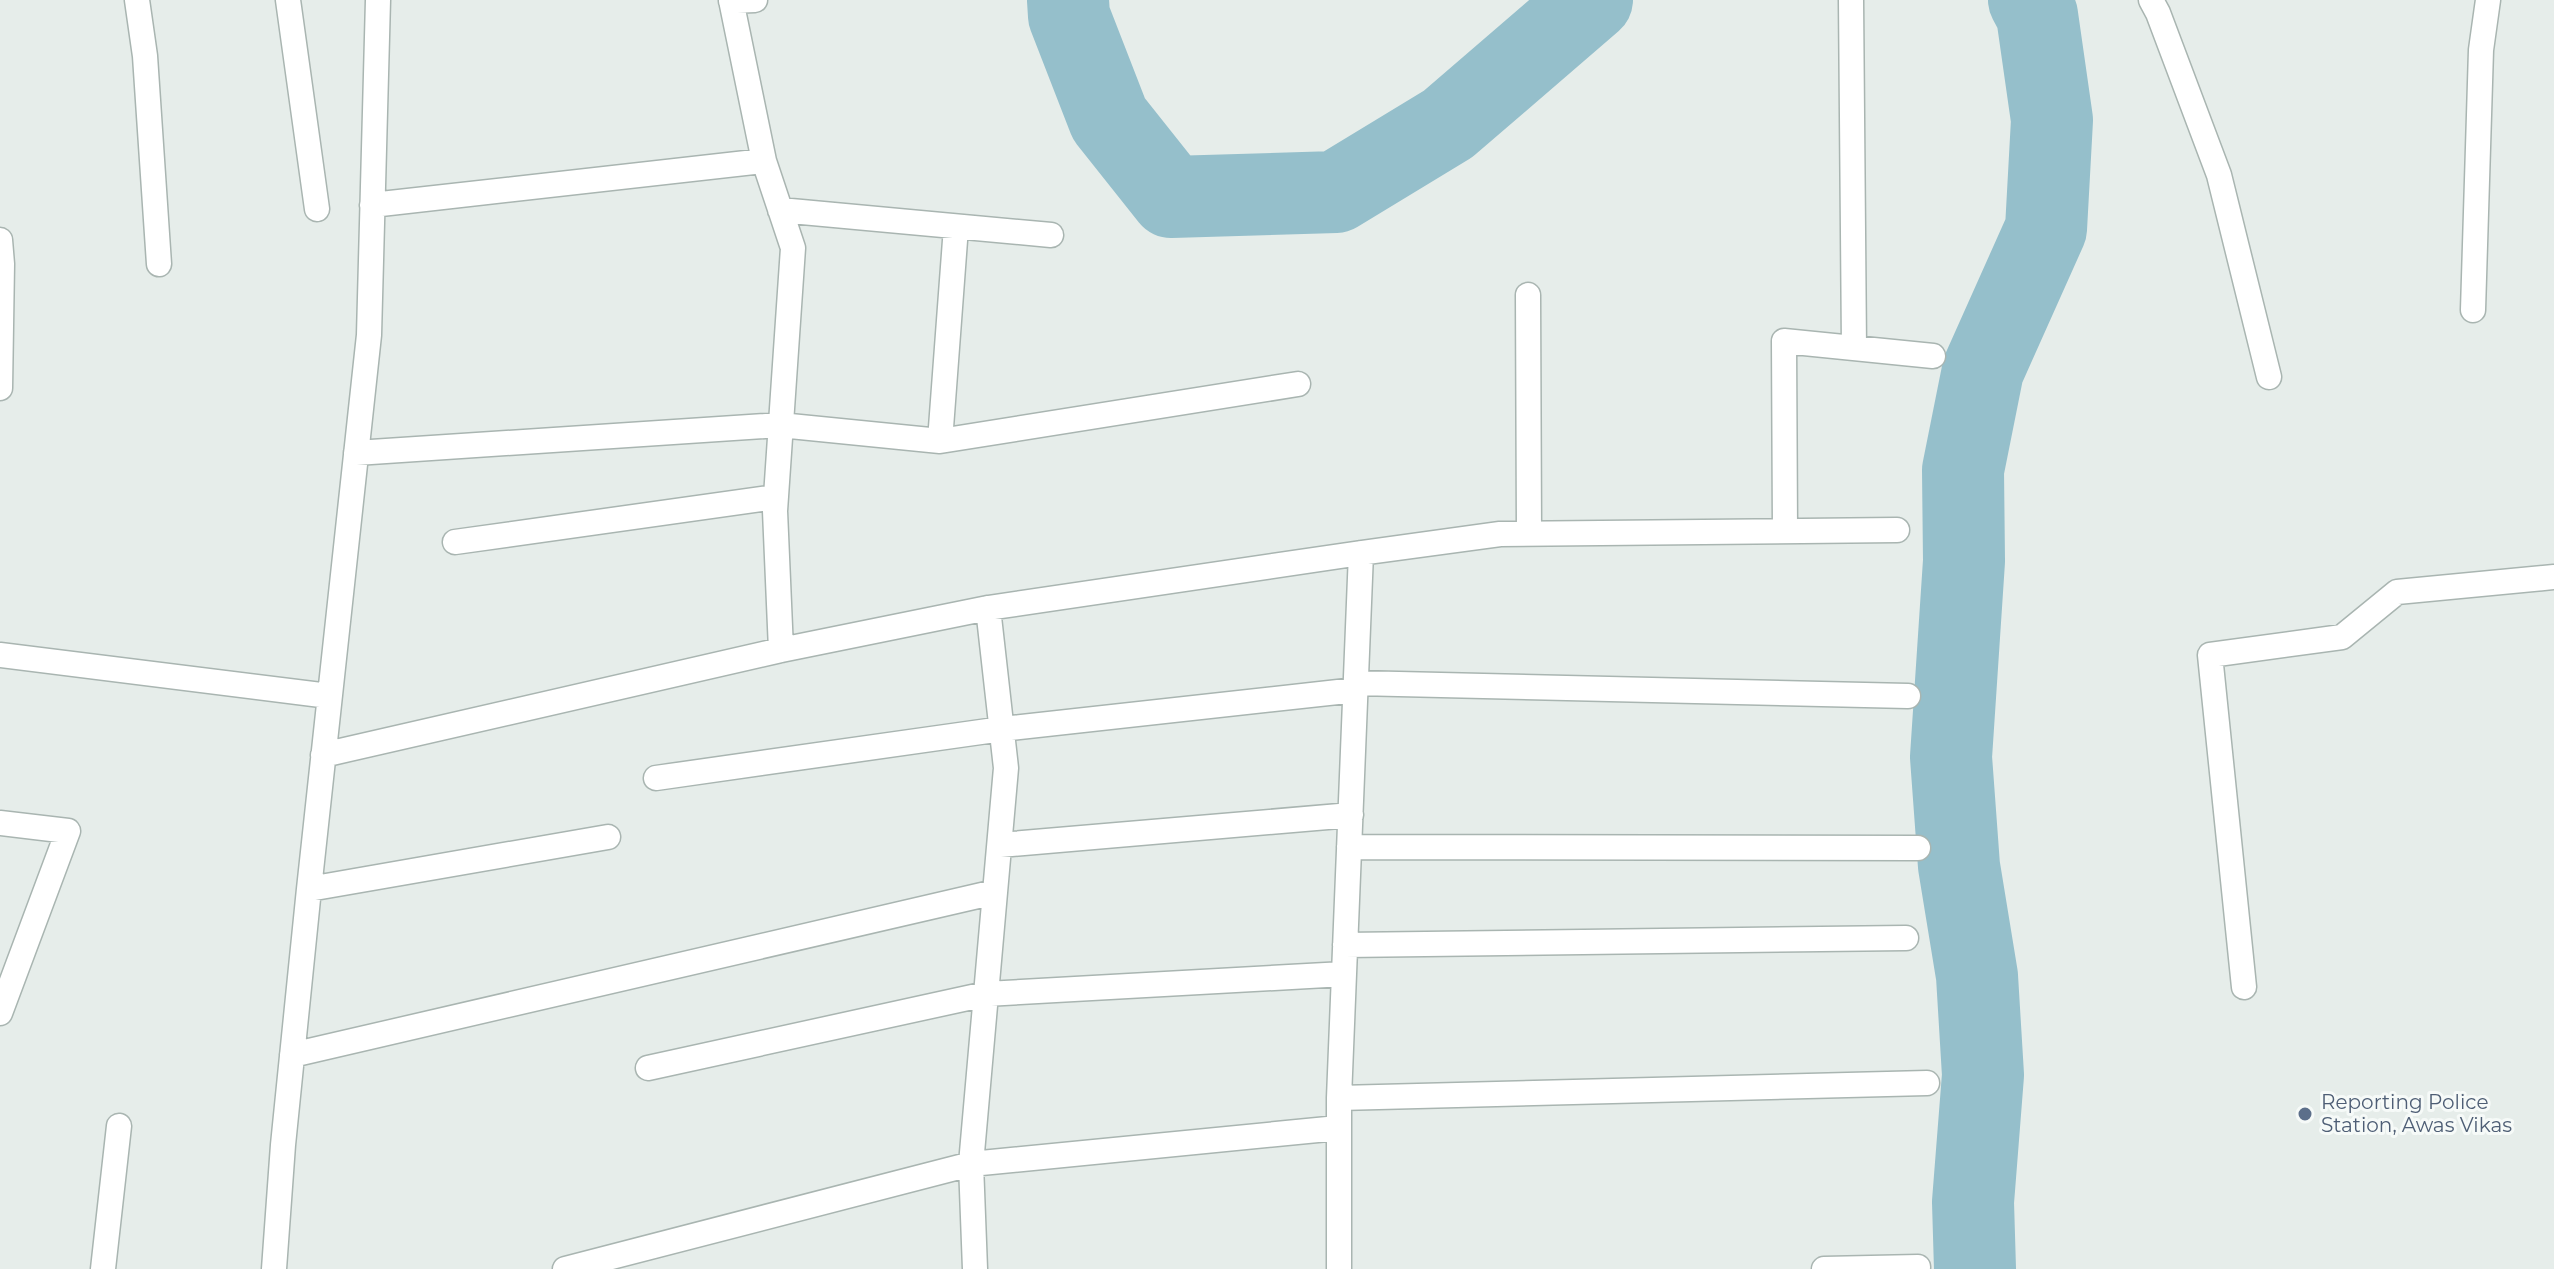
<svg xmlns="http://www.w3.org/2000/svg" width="2554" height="1269" font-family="Montserrat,sans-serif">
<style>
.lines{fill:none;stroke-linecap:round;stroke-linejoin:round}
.river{stroke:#95bfcb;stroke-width:82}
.minor-casing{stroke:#a9b5b1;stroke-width:27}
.minor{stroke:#fff;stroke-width:24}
.service-dot{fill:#5c6f8a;stroke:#f6faf8;stroke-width:3}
.labels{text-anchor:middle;stroke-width:6;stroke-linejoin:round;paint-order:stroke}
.service-label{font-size:20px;fill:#4e5e75;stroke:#f6faf8;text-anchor:start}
</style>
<rect width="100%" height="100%" fill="#e6edea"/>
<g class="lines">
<path class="river" d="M1068,0L1069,16L1109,119L1171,197L1336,192L1448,124L1592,0
M1975,1269L1973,1202L1983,1075L1977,976L1959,866L1951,757L1964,561L1963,470L1983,370L2046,229L2052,120L2037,15L2029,0"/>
<g class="minor-casing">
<path id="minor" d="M137,0L145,56L159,264
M288,0L317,209
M731,0L764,161L793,248L775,511L781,650
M1851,0L1854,348
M2151,0L2158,13L2219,175L2269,377
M731,1L755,0
M372,205L764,161
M780,210L1051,235
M0,240L2,264L0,388
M1528,295L1529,533
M2473,310L2481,50L2488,0
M940,441L956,227
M356,453L780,425L940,441L1298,384
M1785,531L1784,341L1933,356
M455,542L776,497
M0,655L329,696
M1356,683L1908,696
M323,755L781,650L988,608L1361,553L1500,534L1897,530
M656,778L1002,729L1356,690
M0,823L68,831L0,1013
M1000,845L1351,815
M1349,847L1918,848
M309,889L608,837
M1345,945L1906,938
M2244,987L2210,655L2342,637L2397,592L2554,577
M292,1055L995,892
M648,1068L986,994L1344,974
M1339,1098L1927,1083
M103,1269L119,1126
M274,1269L283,1145L309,889L369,335L378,0
M565,1269L971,1164L1338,1128
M975,1269L971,1164L1006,768L988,608
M1339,1269V1098L1361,553
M1824,1269L1918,1267"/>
</g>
<use href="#minor" class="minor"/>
</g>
<circle class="service-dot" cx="2305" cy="1114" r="8"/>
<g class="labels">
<g class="service-label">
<text x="2321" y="1109">Reporting Police<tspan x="2321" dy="23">Station, Awas Vikas</tspan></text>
</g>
</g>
</svg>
